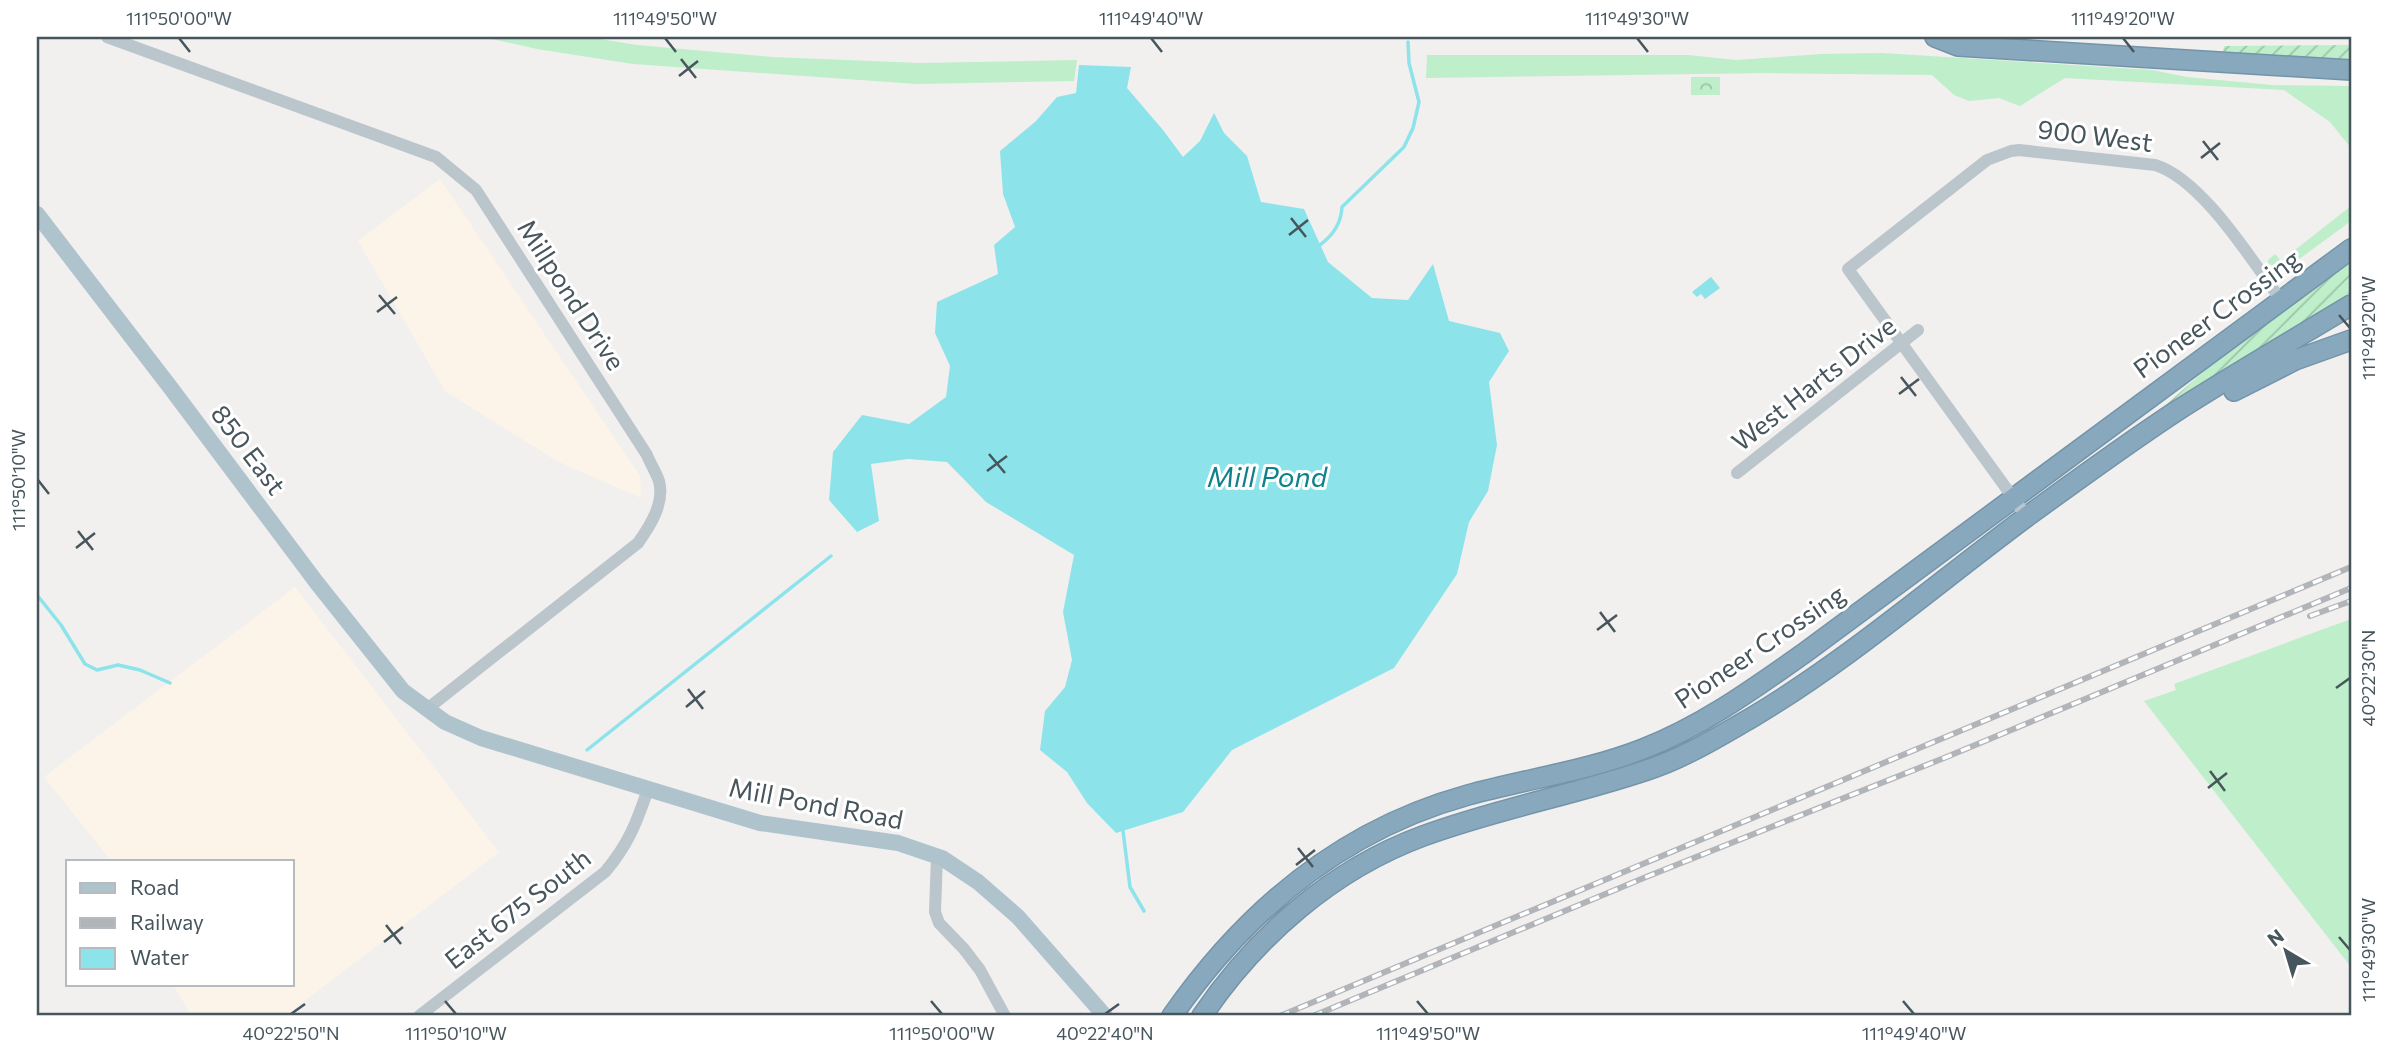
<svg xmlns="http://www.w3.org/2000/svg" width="2388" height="1053" font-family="Commissioner,sans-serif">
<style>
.commercial{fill:#fcf4e9}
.grass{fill:#beeeca}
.park{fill:url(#park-crowns)}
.garden{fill:url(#garden-furrows)}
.water{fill:#8ce4ea}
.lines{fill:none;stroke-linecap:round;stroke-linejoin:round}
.stream{stroke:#8ce4ea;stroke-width:3.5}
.highway-casing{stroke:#7394a9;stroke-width:22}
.minor{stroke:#bbc6cc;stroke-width:12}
.major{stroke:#afc3cd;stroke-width:16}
.highway{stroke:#88a9bd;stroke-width:19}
.rail-casing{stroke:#b1b5b9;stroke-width:6}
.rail{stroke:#fff;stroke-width:3.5;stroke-dasharray:10;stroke-linecap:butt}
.ticks{fill:none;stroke:#47555c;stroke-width:2.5}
.labels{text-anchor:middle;stroke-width:6;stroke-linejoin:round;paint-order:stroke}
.street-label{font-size:26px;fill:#47555c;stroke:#fff}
.water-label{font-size:28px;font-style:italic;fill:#0f818a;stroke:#fff}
.neatline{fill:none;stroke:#47555c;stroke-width:2.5}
.ticks-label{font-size:18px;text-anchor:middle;fill:#47555c}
</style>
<defs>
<pattern id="park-crowns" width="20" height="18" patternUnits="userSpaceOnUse" patternTransform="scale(1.75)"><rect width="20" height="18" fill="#beeeca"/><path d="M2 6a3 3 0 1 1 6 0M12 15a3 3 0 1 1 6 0" fill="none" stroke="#9cc4a7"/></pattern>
<pattern id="garden-furrows" width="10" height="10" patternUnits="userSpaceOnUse" patternTransform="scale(1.75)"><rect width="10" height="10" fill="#beeeca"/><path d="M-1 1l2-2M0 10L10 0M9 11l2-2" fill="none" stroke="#9cc4a7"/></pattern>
</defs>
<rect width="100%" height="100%" fill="#f2efef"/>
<path class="commercial" d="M440,179L640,476L641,498L557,461L445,391L358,241Z
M295,587L499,852L285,1016H192L173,985H292V862H112L44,777Z"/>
<path class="grass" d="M483,37H588L637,45L772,57L920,63L1077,60L1074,81L917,84L633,64L537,49Z
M1882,53L2152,70L2187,77L2272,85L2351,86V148L2330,122L2284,90L2065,78L2020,106L1999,98L1969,101L1954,95L1932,75L1767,73L1426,78L1427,55H1688L1736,60L1822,54Z
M2351,206V221L2287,268L2278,269L2268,263V260L2275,254L2281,261Z
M2351,619V967L2144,701L2176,690L2174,684Z"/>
<path class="park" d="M1691,77H1720V95H1691Z"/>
<path class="garden" d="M2351,45V60L2223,52L2224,46Z
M2351,255V292L2287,335L2152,417L2258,324Z"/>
<path class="water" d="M1079,65L1131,67L1127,88L1163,130L1183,157L1200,141L1214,113L1224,133L1247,156L1261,202L1304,209L1328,262L1372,298L1408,300L1433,264L1449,321L1500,333L1509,351L1489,382L1497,445L1488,491L1469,522L1457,574L1394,668L1232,750L1183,812L1116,833L1087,803L1067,772L1040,750L1045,711L1065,687L1072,660L1063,612L1074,555L986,502L947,462L908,459L871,464L879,521L857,532L829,500L833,452L862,415L909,424L946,397L950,366L935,333L937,302L998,274L994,245L1015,227L1003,194L1000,151L1036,121L1057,97L1076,93Z
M1711,277L1720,288L1705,299L1701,294L1697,297L1692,292Z"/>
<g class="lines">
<path class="stream" d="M1320,245C1333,235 1341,224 1342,207L1404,147L1413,128L1419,102L1409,63L1408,42
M37,595L61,625L85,664L97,670L118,665L140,670L170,683
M587,750L831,556
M1123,831L1130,887L1144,911"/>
<g class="highway-casing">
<path id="highway" d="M1935,37L1958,46L2351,70
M2234,391L2295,360L2351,340
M1172,1016C1246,910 1341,830 1468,795C1526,779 1587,771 1643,749C1702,726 1752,690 1803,654L2351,249
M1202,1016C1255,937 1333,869 1423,836C1496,809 1573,795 1647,770C1684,758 1718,737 1751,718C1850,659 1937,583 2029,515C2077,480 2125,445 2175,412C2233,375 2293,340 2351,305"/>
</g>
<path class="minor" d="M107,37L436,157L476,190L647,455C650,463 656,472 659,481C665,503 650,526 638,543L427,709
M1737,473L1918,330
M2027,517L1848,269L1987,160L2011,151L2019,150L2155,165C2202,179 2252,261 2281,300
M937,856L935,912L939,923L964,949L980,970L1005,1016
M419,1016L605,872C628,845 637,822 648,789"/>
<path class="major" d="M37,214L170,387L317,583L403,691L445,722L481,738L760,823L898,843L942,858L978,882L1018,917L1105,1016"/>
<use href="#highway" class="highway"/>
<g class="rail-casing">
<path id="rail" d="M2310,616L2351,601
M1280,1016L2351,567
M1313,1016L1646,877L1944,758L2351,588"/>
</g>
<use href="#rail" class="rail"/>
</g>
<path class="ticks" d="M179,38L190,52M665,38L676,52M1151,38L1162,52M1637,38L1648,52M2123,38L2134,52M681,59L696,78M679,76L698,61M2203,141L2218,160M2201,158L2220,143M1291,218L1306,237M1289,235L1308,220M379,295L395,314M377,312L397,297M2339,315L2350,328M1901,377L1916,396M1899,394L1919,379M989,454L1005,473M987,471L1007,456M38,480L49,494M78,531L93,550M76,548L95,533M1600,612L1615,632M1597,630L1617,615M2336,688L2350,678M688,689L703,709M686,707L705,691M2210,771L2225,791M2208,788L2227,773M1298,848L1313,867M1296,865L1315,850M386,925L401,944M2339,937L2350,950M384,942L403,927M445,1001L456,1014M931,1001L942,1014M1417,1001L1428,1014M1903,1001L1914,1014M291,1014L305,1004M1105,1014L1119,1004"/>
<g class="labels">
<g class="street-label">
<text transform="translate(2095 136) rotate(7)" y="9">900 West</text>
<text transform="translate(571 295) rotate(57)" y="9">Millpond Drive</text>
<text transform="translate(2217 314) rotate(-36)" y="9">Pioneer Crossing</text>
<text transform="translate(1814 384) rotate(-38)" y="9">West Harts Drive</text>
<text transform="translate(248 450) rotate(53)" y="9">850 East</text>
<text transform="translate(1760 647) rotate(-34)" y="9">Pioneer Crossing</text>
<text transform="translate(816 804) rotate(11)" y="9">Mill Pond Road</text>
<text transform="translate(518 909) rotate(-38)" y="9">East 675 South</text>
</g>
<g class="water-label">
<text x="1267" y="487">Mill Pond</text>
</g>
</g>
<rect width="2388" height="1053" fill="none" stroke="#ffffff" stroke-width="77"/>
<rect x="66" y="860" width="228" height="126" fill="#ffffff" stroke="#b5bbbe" stroke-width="2"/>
<rect x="80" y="883" width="35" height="10" fill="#afc3cd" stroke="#b5bbbe" stroke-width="2"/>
<text x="130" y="895" font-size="21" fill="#47555c">Road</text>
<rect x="80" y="918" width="35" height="10" fill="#b1b5b9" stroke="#b5bbbe" stroke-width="2"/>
<text x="130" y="930" font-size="21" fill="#47555c">Railway</text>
<rect x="80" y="948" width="35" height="21" fill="#8ce4ea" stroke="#b5bbbe" stroke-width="2"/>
<text x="130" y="965" font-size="21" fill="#47555c">Water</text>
<g transform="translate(2286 951) rotate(322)" stroke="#ffffff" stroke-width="5" paint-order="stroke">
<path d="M0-5L12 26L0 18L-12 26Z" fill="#47555c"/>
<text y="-10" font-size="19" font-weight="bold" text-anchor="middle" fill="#47555c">N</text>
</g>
<rect x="38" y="38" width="2312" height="976" class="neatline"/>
<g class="ticks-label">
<text x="179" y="25">111°50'00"W</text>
<text x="665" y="25">111°49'50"W</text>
<text x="1151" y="25">111°49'40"W</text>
<text x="1637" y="25">111°49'30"W</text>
<text x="2123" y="25">111°49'20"W</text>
<text transform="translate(2369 328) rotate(-90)" y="6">111°49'20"W</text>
<text transform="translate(19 480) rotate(-90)" y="6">111°50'10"W</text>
<text transform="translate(2369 678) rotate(-90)" y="6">40°22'30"N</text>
<text transform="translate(2369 950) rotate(-90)" y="6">111°49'30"W</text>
<text x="291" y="1040">40°22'50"N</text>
<text x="456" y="1040">111°50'10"W</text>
<text x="942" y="1040">111°50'00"W</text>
<text x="1105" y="1040">40°22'40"N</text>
<text x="1428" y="1040">111°49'50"W</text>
<text x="1914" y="1040">111°49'40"W</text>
</g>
</svg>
